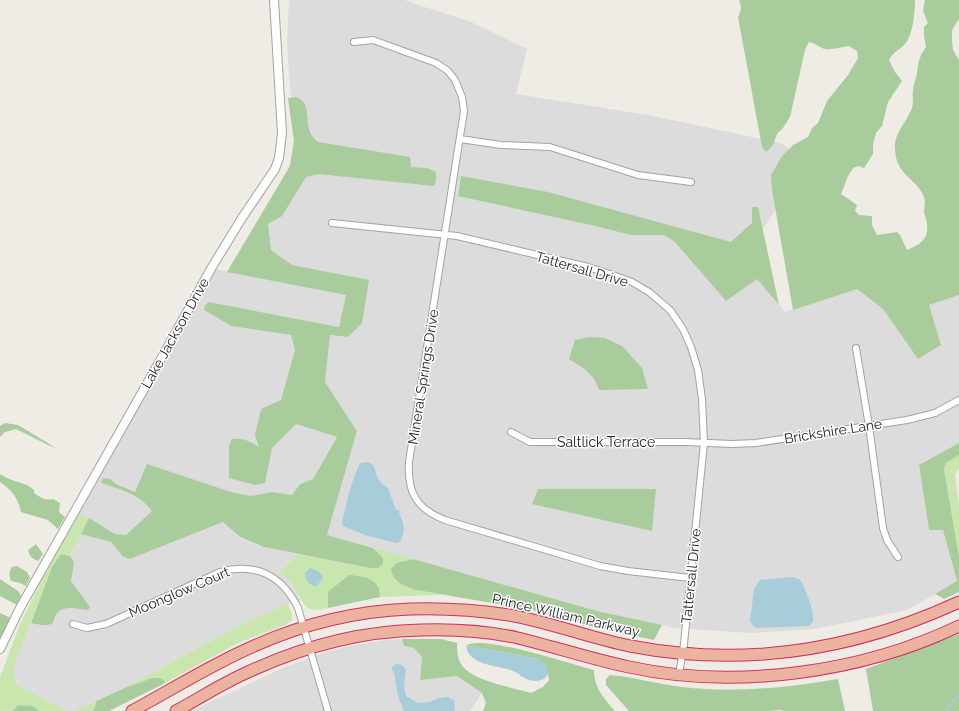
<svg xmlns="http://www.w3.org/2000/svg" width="959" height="711" font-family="Raleway,sans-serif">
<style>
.residential{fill:#dddcdc}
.grass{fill:#c8e6ae}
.forest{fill:#a9cc9c}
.water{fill:#a8cdda}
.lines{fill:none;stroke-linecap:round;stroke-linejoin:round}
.stream{stroke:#a8cdda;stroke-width:2}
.minor-casing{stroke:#a3a3a3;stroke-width:8}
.tertiary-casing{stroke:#a3a3a3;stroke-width:10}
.trunk-casing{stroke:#d12e60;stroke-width:13}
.minor{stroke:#fff;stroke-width:6}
.tertiary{stroke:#fff;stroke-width:8}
.trunk{stroke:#ecb4a0;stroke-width:11}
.labels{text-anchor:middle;stroke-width:3;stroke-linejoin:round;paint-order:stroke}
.street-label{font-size:14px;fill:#1f1f1f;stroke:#fff}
</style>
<rect width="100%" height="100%" fill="#efece5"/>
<path class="residential" d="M289,0H405L412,3L469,21L527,49L516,94L648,115L781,143L808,161L746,254L757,279L785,312L857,289L883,309L918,359L941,345L929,305L959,295V443L919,465L929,530H943L957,582L907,610L815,629L751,633L674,628L597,611L327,535L357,431L325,382L330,335L348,337L363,287L239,256L290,166L294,141L287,43Z
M215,269L346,295L339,327L209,302L205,305L204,310L231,326L291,335L295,350L281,400L259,448L264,483L272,448L296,424L337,437L313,479L300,484L292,495L272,492L251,496L231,492H135L116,484L110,479L101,483L123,490L145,501L153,511L126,535L115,534L78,512L194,309Z
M223,522L240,538L264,547L298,554L279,572L291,582L301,600L288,604L240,625L127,687L73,711H68L15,684L14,667L31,623L70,556L81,534L111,542L123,557L130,559Z
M402,639L404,646L414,648L422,657L420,680L457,676L482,693L470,711H191L283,668L325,652L350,646L384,640Z"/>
<path class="grass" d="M959,455V468L955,475L959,506V556L944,469L946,463Z
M78,512L89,518L70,556L61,554L52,567L14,667L15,684L68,711H40L32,706L18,705L13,709L12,711H0V677L21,622L53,557Z
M373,548L413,559L397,563L416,590L442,595L380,597V591L328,592V608L317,610L310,609L306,607L291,582L279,572L298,554L370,568L383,558Z
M288,604L292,615V621H290L285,625L238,643L165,683L164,680L127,687L240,625Z
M96,701L95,708L92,711H73Z"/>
<path class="forest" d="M739,0H915C915,11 913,37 904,45C897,52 895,50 889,60L895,72L902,81L888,102L882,126L876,133L873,144V154L864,168L858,166L853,168L848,176L841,194L857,205L855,211L859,215L872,216V225L877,235L897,232L900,235L907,250C920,245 929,239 927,224C927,220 925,216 924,212C924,207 926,203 924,197C916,177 896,176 895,149C893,134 907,122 912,108C914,102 912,96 913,90C913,86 915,82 916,78C919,64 917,60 926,47L924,35V27L928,23L923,11L925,0H959V19L952,30V41L953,50L959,60V295L929,305L941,345L918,359L883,309L857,289L793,310L772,190L771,175L782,156L793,145L808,137L812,128L818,123L827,101L848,75L858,58L857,51L849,46C841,47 833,50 825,49C820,48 815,43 809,42L805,50L790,117L783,128L777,134L773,145L766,152L762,147L738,17C741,11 742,6 739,0Z
M296,97C316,105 299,127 318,142L410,157L411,167L427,168L436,172V180L434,186L318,174L306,177L282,216L268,224L271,250L292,265L369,280L362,323L348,337L330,335L325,382L357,431L327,535L373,548L383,558V564L378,568H370L264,547L240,537L223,522L130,559L123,557L111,542L81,534L89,518L115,534L126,535L152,511C140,494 119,489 101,483L103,478L110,479L116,484L135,492L147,464L231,492L251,496L272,492L292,495L300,484L313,479L337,437L296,424L272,448L265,483L255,485L229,478V446L232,439C245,438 249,441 259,447L255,435L261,409L281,400L295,350L291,335L231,326L204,310L205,305L209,302L339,327L346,295L227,272L290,166L294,141L288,98Z
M461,176L548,192L731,242L752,223V207H758L779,305L757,279L726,301L675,242L664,235H631L591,225L458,196Z
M590,337L605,338L622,346L642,368L648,389L599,390C593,372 584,369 569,359L575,340Z
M5,423L18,425L56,448L48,445L16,429L5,432L0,437V426Z
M959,443V455L946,463L944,469L959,556V592L944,599L935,594L957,581L943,530H929L919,465Z
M0,474C4,476 8,479 12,480C20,483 28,484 34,490V493C40,497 45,501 53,499L60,503L59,512L65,517L58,529L48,520L21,512C18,498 12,490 0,482Z
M538,489H656L652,531L532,504Z
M36,544L43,554L38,561C33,559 29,556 28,550Z
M61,554L70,556L74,562L71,581L90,607L88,610C81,610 71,606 63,609C46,617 65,630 31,623L52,567Z
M413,559L597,611L662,625L654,640L597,628L533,610L416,590C403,585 394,583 391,569L397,563Z
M17,566L27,572L30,578L26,586L20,583L11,581C9,575 9,572 12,567Z
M349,575C365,577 380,578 380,597L328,608V592Z
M0,579L18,591L22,597L17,605L0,596Z
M0,613L11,618L0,638Z
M959,634V711H873L866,669Z
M402,639H441L457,643C457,650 457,657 461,664C471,681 512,687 531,693L543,687L549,680L546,666L539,659L474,647L466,646C479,633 573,665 594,670C594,688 604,698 615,711H483L486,703L482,693L457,676L420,680L422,657L414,648L404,646Z
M610,675C634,677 658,684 682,687C733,693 787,688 838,679L845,711H785L780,710L768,711H629L613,693L606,685V679Z
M153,678H159L164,680L165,683L109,711H92L95,708L96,701L127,687Z
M18,705L32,706L40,711H12Z"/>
<path class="water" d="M369,462L374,466L377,477L382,484L388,488L396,510H399L400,512L399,514C405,523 405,532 400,542L397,543L368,536L343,526L342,522C347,501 351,482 360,463Z
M310,568L318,571L323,576L322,580L316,586C309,586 305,579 305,573Z
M791,577C794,577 797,578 800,580C805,586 815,613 813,621C812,623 811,624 809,626L757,628L753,626L750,621L754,589L760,580Z
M466,646L474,647L539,659C550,667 552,681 535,681C526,681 520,674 513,671C498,665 469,666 466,646Z
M396,664L402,665L406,670L404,686L406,696L418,703L430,702L439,698L448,697L454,700L455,708L454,711H404L398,696L394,672L391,668Z"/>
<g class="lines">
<path class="stream" d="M946,711L955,699L959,696"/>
<g class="minor-casing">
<path id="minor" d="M354,42L373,40L436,63L448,71L455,80L462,97L464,111L409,462C407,493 417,509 445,520L600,566L628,571L690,578
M460,139L501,145L550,147L638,175L691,182
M332,223L457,236L588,267L610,274L632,282L649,292L670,310L683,329L691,347L698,370L702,399L704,443L684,644L679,674
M856,348L869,426L883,528L887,540L898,557
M511,432L530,442H685L732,444L756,443L907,420L935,413L959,400
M73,624L87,628L106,624L220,572C255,562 282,575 298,608L328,711"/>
</g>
<g class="tertiary-casing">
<path id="tertiary" d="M0,649L20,608L161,359L212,267L242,218L275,169L279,158L282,133L274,0"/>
</g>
<g class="trunk-casing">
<path id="trunk" d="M132,711C173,689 212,664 254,646C303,624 357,611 410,609C442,608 476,610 509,615C550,622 589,638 630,646C745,668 853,651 959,602
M176,711C200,698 223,683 248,672C302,647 361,631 421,630C453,629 486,631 518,638C555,647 591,659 629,667C735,690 861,673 959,626"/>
</g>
<use href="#minor" class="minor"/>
<use href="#tertiary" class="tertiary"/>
<use href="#trunk" class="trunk"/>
</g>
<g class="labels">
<g class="street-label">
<text transform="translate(582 269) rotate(16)" y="5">Tattersall Drive</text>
<text transform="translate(175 333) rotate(-61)" y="5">Lake Jackson Drive</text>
<text transform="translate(423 377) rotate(-81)" y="5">Mineral Springs Drive</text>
<text transform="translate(833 431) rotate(-9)" y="5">Brickshire Lane</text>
<text x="606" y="447">Saltlick Terrace</text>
<text transform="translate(691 576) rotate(-84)" y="5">Tattersall Drive</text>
<text transform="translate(179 592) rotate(-23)" y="5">Moonglow Court</text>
<text transform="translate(566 615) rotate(13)" y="5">Prince William Parkway</text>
</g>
</g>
</svg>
